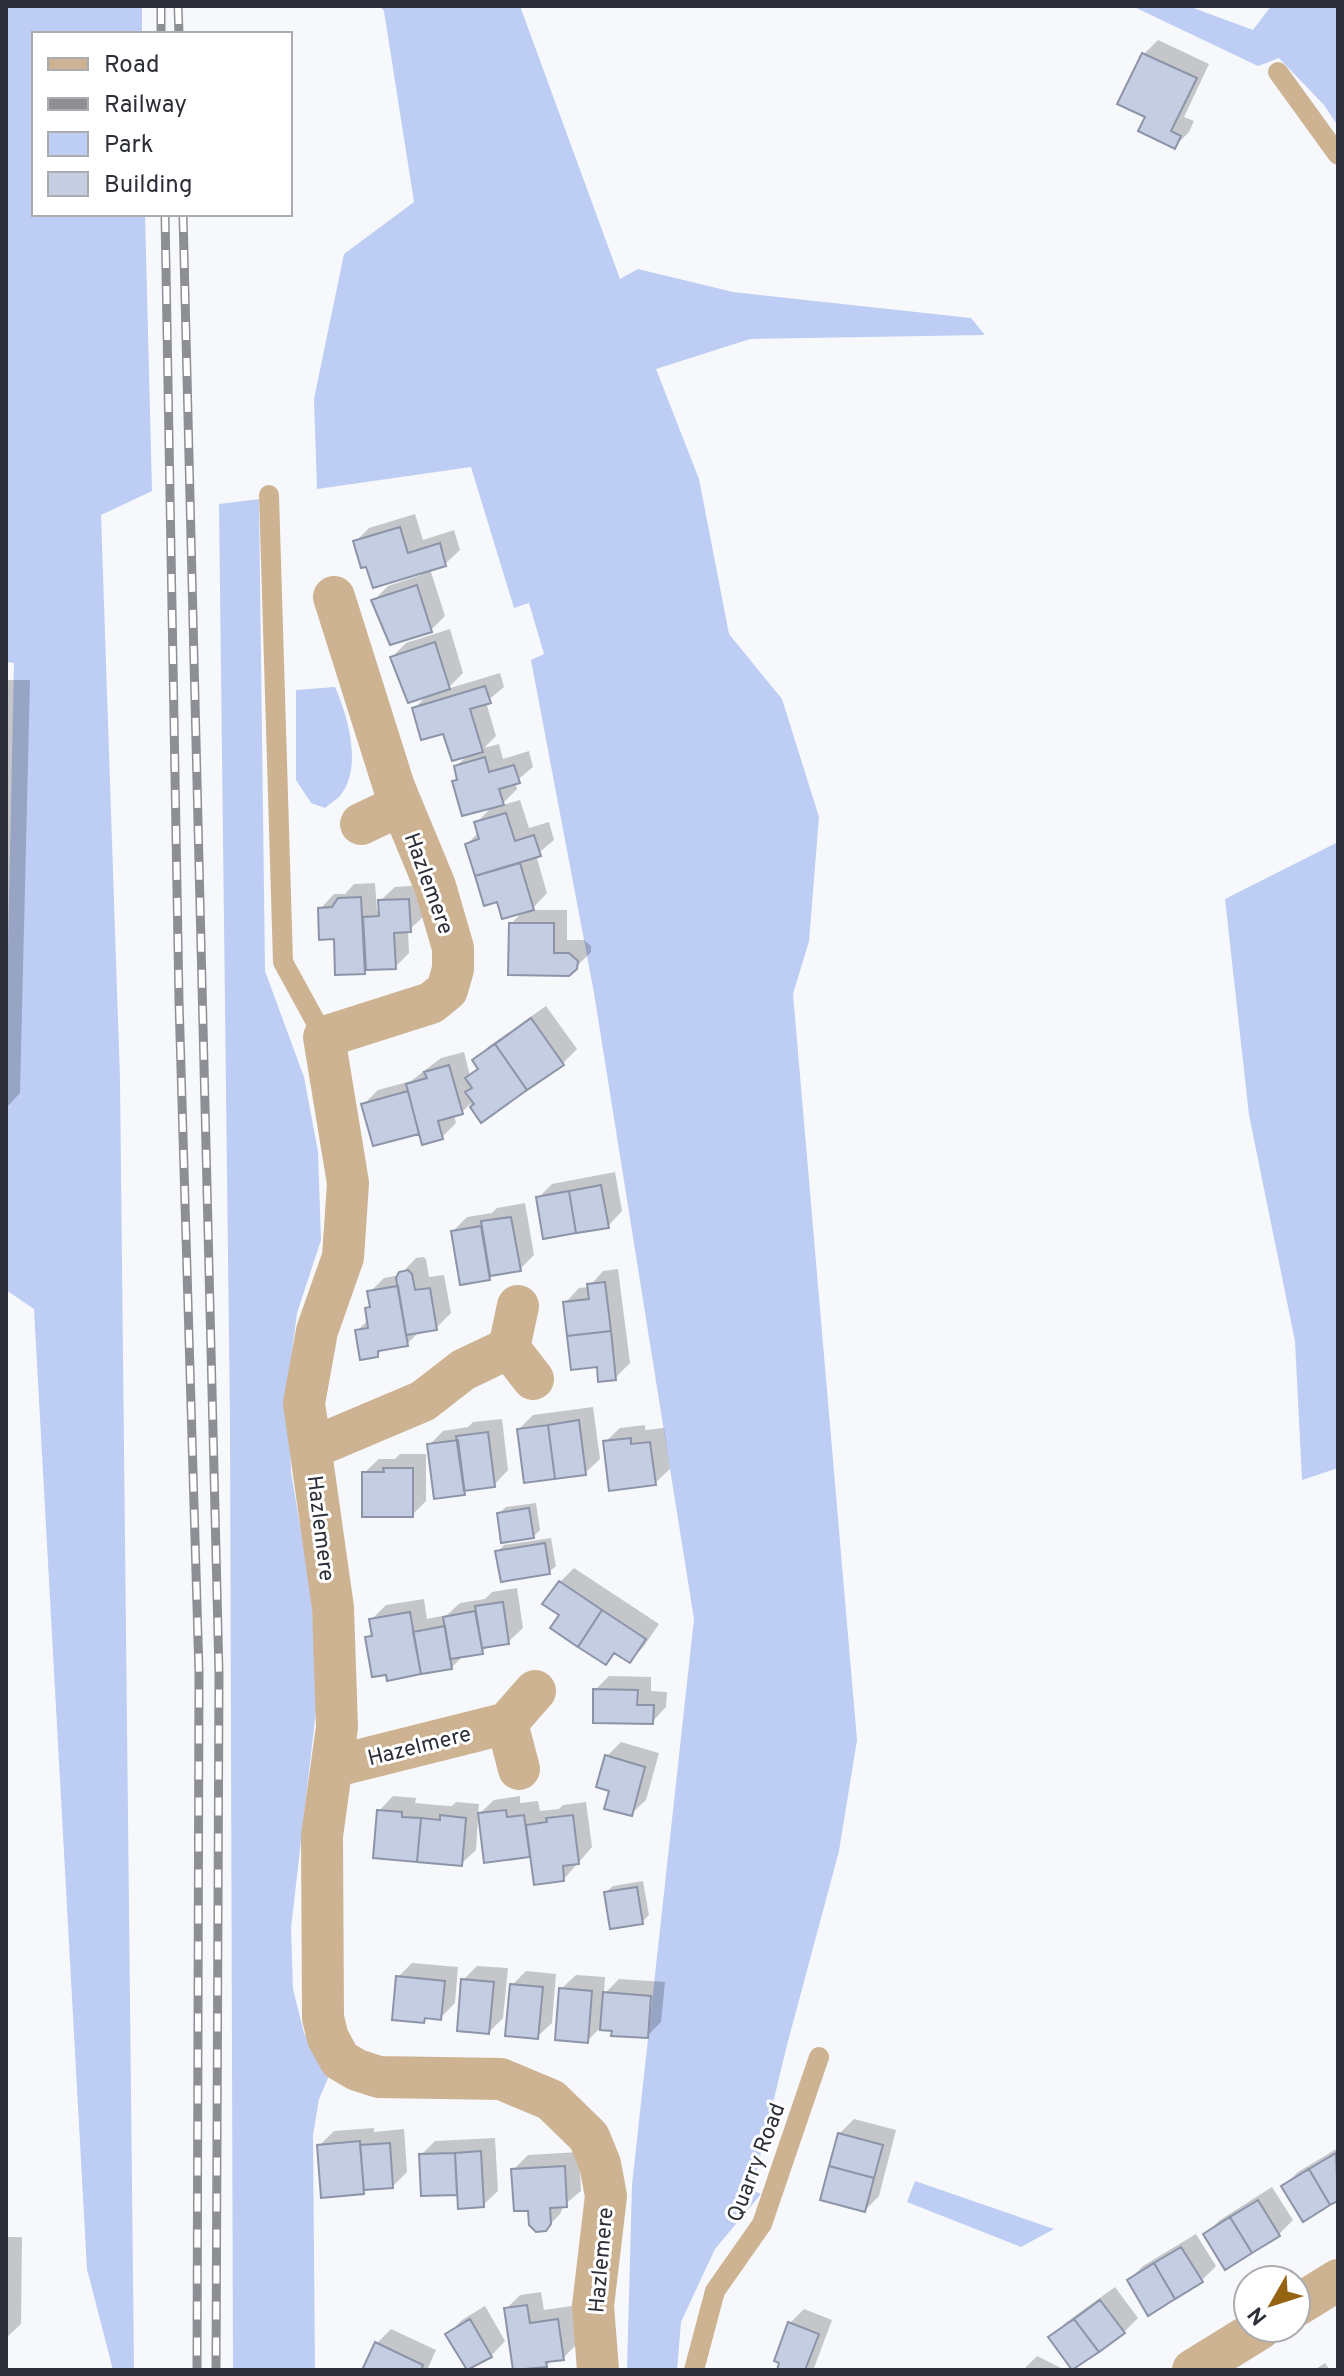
<svg xmlns="http://www.w3.org/2000/svg" width="1344" height="2376" font-family="Overpass,sans-serif">
<style>
.green{fill:#bdcdf4}
.shadow{fill:#0003}
.building{fill:#c5cde2;stroke:#8c94a8;stroke-width:2}
.lines{fill:none;stroke-linecap:round;stroke-linejoin:round}
.service{stroke:#cdb392;stroke-width:20}
.minor{stroke:#cdb392;stroke-width:42}
.rail-casing{stroke:#8d8f95;stroke-width:9}
.rail{stroke:#fff;stroke-width:6;stroke-dasharray:18;stroke-linecap:butt}
.labels{text-anchor:middle;stroke-width:6;stroke-linejoin:round;paint-order:stroke}
.street-label{font-size:22px;fill:#2c2f37;stroke:#fff}
</style>
<rect width="100%" height="100%" fill="#f6f8fc"/>
<path class="green" d="M6,6H142V34H34V214H145L152,491L101,515L120,1079L134,2370H113L87,2269L34,1309L6,1290V1041L14,663L6,662Z
M380,6H520L620,279L638,269L733,292L971,318L985,335L750,339L656,369L699,479L729,634L782,699L819,817L809,941L793,994L857,1740L839,1851L787,2045L752,2190L761,2194L715,2249L681,2322L677,2370H627L632,2185L694,1619L594,993L531,660L544,654L529,603L514,608L471,467L317,489L314,399L344,254L414,202L384,11Z
M1132,6H1188L1253,30L1271,6H1338V126L1324,105L1279,58L1258,66Z
M259,499L265,971L304,1077L318,1152L321,1240L297,1313L288,1383L291,1472L311,1591L317,1702L291,1928L293,1989L304,2033L329,2076L319,2099L313,2135L315,2370H233L230,1422L219,504Z
M335,687C348,717 363,767 340,796C336,800 329,804 325,808L311,803L296,780V690Z
M1338,842V1468L1302,1480L1295,1341L1249,1115L1225,899Z
M915,2181L1054,2229L1021,2247L907,2202Z"/>
<path class="shadow" d="M1158,40L1209,64L1184,117L1194,121L1189,132L1174,147L1147,116L1144,54Z
M415,514L423,540L454,530L460,550L445,564L430,569L445,616L431,630L374,600L388,586L421,575L420,572L355,542L369,528Z
M450,629L463,673L447,689L500,673L504,687L486,702L496,736L484,748L499,744L503,759L529,751L533,767L515,782L517,789L500,806L520,800L529,828L549,822L554,840L536,855L547,893L531,910H567V940H584L591,946V952L569,974L511,924L524,910L498,899L485,904L467,844L479,832L476,823L494,805L454,782L459,777L456,766L468,755L445,732L414,709L429,693L392,657L406,643Z
M6,680H30L20,1093L6,1108Z
M375,883L377,911H381L380,901L395,887L423,885L424,916L408,931L409,953L395,967L368,968L364,972L336,937L320,909L334,894H345L354,884Z
M546,1006L577,1049L563,1063L482,1120L470,1104L462,1112L454,1115L456,1123L442,1137L421,1132L374,1144L364,1104L378,1090L411,1081L441,1058L464,1052L470,1076L479,1067L475,1061L489,1046Z
M615,1172L622,1211L608,1226L538,1198L552,1184Z
M525,1203L534,1255L520,1269L495,1273L489,1279L453,1231L467,1217L492,1213L497,1208Z
M423,1257L426,1259L429,1277L444,1275L451,1313L436,1328L421,1330L407,1344L385,1348L377,1355L357,1331L369,1319L367,1309L372,1305L370,1292L384,1278L400,1275L416,1258Z
M618,1269L630,1363L615,1378L598,1365L565,1303L579,1288L589,1287L603,1271Z
M593,1407L600,1459L585,1473L519,1429L533,1415Z
M502,1419L508,1470L494,1485L469,1488L464,1494L429,1445L443,1431L468,1427L473,1422Z
M645,1425V1430L664,1428L670,1469L655,1483L605,1442L620,1428Z
M400,1454H426V1501L412,1515L364,1473L379,1459H395Z
M536,1503L540,1530L533,1537L499,1513L506,1507Z
M551,1538L556,1566L549,1572L497,1552L504,1545Z
M574,1568L659,1624L644,1646L630,1661L617,1652L605,1663L562,1614L560,1582Z
M517,1588L523,1628L508,1642L489,1645L482,1652L464,1655L451,1668L367,1638L373,1632L371,1620L386,1605L424,1599L427,1619L447,1615L460,1603L485,1599L492,1592Z
M609,1676L651,1677V1691L667,1692L666,1707L652,1722L595,1690Z
M621,1742L659,1753L646,1800L631,1814L612,1790L607,1756Z
M393,1796L416,1798L415,1803L436,1805L452,1806L456,1802L479,1804L478,1815L494,1800L520,1796V1803L538,1801L540,1811L559,1809L563,1805L586,1802L592,1847L564,1879L532,1855L486,1861L478,1817L476,1850L461,1864L379,1811Z
M643,1881L649,1915L642,1922L606,1892L613,1886Z
M412,1963L458,1967L455,2003L440,2018L428,2016L423,2021L398,1977Z
M477,1966L508,1968L503,2018L489,2032L463,1980Z
M526,1971L556,1974L552,2023L537,2037L512,1985Z
M576,1975L605,1977L604,1994L619,1979L665,1982L661,2022L647,2036L600,2028L587,2041L561,1989Z
M854,2119L896,2130L879,2196L865,2210L839,2134Z
M374,2128V2132L404,2129L407,2172L393,2186L367,2188L363,2192L319,2146L334,2131Z
M495,2138L498,2191L483,2205L459,2193L423,2194L421,2155L435,2141Z
M1338,2148V2198L1304,2219L1284,2186L1298,2172Z
M579,2152L581,2191L564,2205L560,2214L545,2229L530,2209L513,2170L528,2155Z
M1272,2187L1293,2220L1278,2235L1205,2234L1220,2220Z
M1196,2234L1216,2266L1202,2280H1129L1143,2266Z
M6,2237H22L21,2324L6,2338Z
M1115,2287L1138,2318L1124,2332L1051,2338L1065,2323Z
M541,2292L544,2310L572,2306L577,2344L563,2358L552,2360L546,2366L506,2309L520,2295Z
M485,2306L505,2341L491,2356L448,2334L462,2320Z
M804,2309L832,2320L814,2368L811,2370H779L790,2323Z
M391,2329L436,2350L427,2370H364L377,2343Z
M1037,2356L1065,2370H1023Z
M1325,2363L1330,2370H1314Z"/>
<path class="building" d="M1142,53L1197,78L1171,131L1181,136L1175,149L1138,131L1145,117L1117,104Z
M400,527L408,553L440,543L446,566L373,588L366,567L361,568L353,541Z
M417,585L432,632L390,645L371,600Z
M435,642L450,689L408,703L390,657Z
M485,686L491,703L470,709L483,752L452,761L443,734L421,740L412,708Z
M485,757L489,772L514,765L520,783L499,789L504,805L462,816L452,781L457,780L454,766Z
M506,813L515,841L534,835L541,856L475,876L465,844L479,839L474,822Z
M520,863L534,910L502,919L497,902L484,906L475,876Z
M361,897L365,974L335,975L334,939L319,940L318,908L332,907L338,898Z
M409,899L411,932L394,933L396,969L366,970L363,917L379,916L378,900Z
M509,923H554V953H569L578,961L577,969L569,976L508,975Z
M531,1018L564,1065L527,1090L495,1044Z
M495,1044L527,1090L481,1123L470,1107L474,1104L465,1092L472,1088L465,1078L478,1069L472,1060Z
M449,1065L463,1114L438,1121L443,1139L422,1145L406,1084L427,1078L424,1072Z
M408,1091L419,1134L373,1146L361,1104Z
M601,1185L609,1228L576,1233L569,1191Z
M569,1191L576,1233L543,1239L536,1197Z
M511,1217L521,1271L490,1276L481,1221Z
M481,1226L490,1280L460,1285L451,1231Z
M408,1270L412,1274L415,1290L430,1288L437,1330L406,1335L396,1278L399,1272Z
M605,1282L611,1331L567,1336L563,1302L589,1299L587,1284Z
M398,1286L408,1346L378,1351V1357L360,1360L355,1330L368,1328L365,1308L370,1307L367,1291Z
M611,1331L616,1380L598,1382L597,1367L571,1370L567,1336Z
M579,1420L586,1475L555,1479L548,1425Z
M548,1425L555,1479L524,1483L517,1429Z
M488,1432L495,1487L464,1491L456,1436Z
M631,1438V1444L650,1442L656,1485L609,1491L603,1441Z
M458,1440L465,1495L434,1499L427,1444Z
M383,1468H413V1517H362V1472H384Z
M529,1508L534,1538L501,1543L497,1513Z
M545,1543L550,1574L501,1582L495,1551Z
M559,1581L602,1610L578,1647L550,1628L559,1615L542,1604Z
M503,1602L509,1644L482,1648L475,1606Z
M602,1610L646,1639L630,1663L614,1653L606,1665L578,1647Z
M475,1611L483,1654L450,1659L443,1617Z
M410,1612L421,1674L387,1681L386,1675L372,1677L365,1637L372,1636L369,1619Z
M445,1626L452,1669L421,1674L413,1632Z
M593,1689L638,1690L637,1705H654L653,1724L593,1723Z
M605,1755L645,1767L632,1816L604,1809L609,1791L596,1787Z
M377,1810L402,1812V1817L421,1818L417,1862L373,1858Z
M506,1810L507,1817L524,1815L530,1857L484,1863L478,1813Z
M440,1815L466,1818L462,1866L417,1862L421,1818L440,1820Z
M573,1815L579,1864L563,1866L564,1881L534,1885L526,1825L547,1822L546,1818Z
M637,1887L643,1924L610,1929L604,1892Z
M396,1976L445,1981L441,2020L425,2018L424,2023L392,2020Z
M461,1979L494,1982L489,2034L457,2031Z
M510,1984L543,1987L538,2039L505,2036Z
M559,1988L592,1991L588,2043L555,2040Z
M603,1992L651,1996L648,2038L611,2036L612,2031L600,2030Z
M838,2133L883,2145L874,2178L829,2166Z
M360,2141L364,2194L321,2198L317,2145Z
M390,2143L393,2188L364,2190L360,2145Z
M481,2151L484,2207L458,2209L455,2153Z
M455,2153L457,2195L421,2196L419,2154Z
M1336,2153L1338,2201L1330,2205L1309,2169Z
M565,2166L567,2207L550,2208L551,2224L546,2231L536,2232L529,2225L528,2211H514L511,2169Z
M829,2166L874,2178L865,2212L820,2200Z
M1309,2169L1330,2205L1303,2222L1281,2186Z
M1258,2200L1280,2236L1252,2253L1230,2217Z
M1230,2217L1252,2253L1225,2270L1203,2234Z
M1181,2247L1203,2282L1175,2299L1154,2263Z
M1154,2263L1175,2299L1148,2316L1127,2280Z
M1100,2300L1125,2333L1099,2352L1074,2319Z
M527,2305L530,2323L558,2319L564,2360L546,2362L547,2367L513,2370L504,2308Z
M470,2319L492,2357L467,2370L445,2334Z
M1074,2319L1099,2352L1072,2370L1048,2337Z
M788,2322L819,2334L805,2370H777L779,2363L774,2361Z
M375,2342L423,2365L421,2370H362Z"/>
<g class="lines">
<path class="service" d="M1278,72L1338,155
M269,495L283,962L324,1037
M694,2370L715,2291L762,2224L819,2057"/>
<path class="minor" d="M334,597L394,787L435,886L453,948V969L447,990L431,1003L324,1037L348,1183L343,1257L317,1331L304,1403L333,1608L337,1727L322,1836L323,2018L328,2038L340,2060L357,2070L379,2077L501,2079L551,2100L589,2137L600,2164L606,2196L593,2306L598,2370
M361,824L401,805
M518,1306L509,1348L533,1379
M312,1448L423,1401L463,1370L509,1348
M332,1767L507,1723
M519,1769L507,1723L535,1691
M1296,2306L1338,2280
M1193,2370L1261,2328"/>
<g class="rail-casing">
<path id="rail" d="M161,6V34
M178,6L179,34
M165,214L179,1001L199,1673L197,2370
M183,214L219,1674L216,2370"/>
</g>
<use href="#rail" class="rail"/>
</g>
<g class="labels">
<g class="street-label">
<text transform="translate(430 883) rotate(70)" y="8">Hazlemere</text>
<text transform="translate(322 1528) rotate(83)" y="8">Hazlemere</text>
<text transform="translate(419 1745) rotate(-14)" y="8">Hazelmere</text>
<text transform="translate(755 2162) rotate(-69)" y="8">Quarry Road</text>
<text transform="translate(600 2260) rotate(-85)" y="8">Hazlemere</text>
</g>
</g>
<rect width="1344" height="2376" fill="none" stroke="#2c2f37" stroke-width="16"/>
<rect x="32" y="32" width="260" height="184" fill="#ffffff" stroke="#abacaf" stroke-width="2"/>
<rect x="48" y="58" width="40" height="12" fill="#cdb392" stroke="#abacaf" stroke-width="2"/>
<text x="104" y="72" font-size="24" fill="#2c2f37">Road</text>
<rect x="48" y="98" width="40" height="12" fill="#8d8f95" stroke="#abacaf" stroke-width="2"/>
<text x="104" y="112" font-size="24" fill="#2c2f37">Railway</text>
<rect x="48" y="132" width="40" height="24" fill="#bdcdf4" stroke="#abacaf" stroke-width="2"/>
<text x="104" y="152" font-size="24" fill="#2c2f37">Park</text>
<rect x="48" y="172" width="40" height="24" fill="#c5cde2" stroke="#abacaf" stroke-width="2"/>
<text x="104" y="192" font-size="24" fill="#2c2f37">Building</text>
<g transform="translate(1272 2304) rotate(231)"><circle r="38" fill="#ffffff" stroke="#abacaf" stroke-width="2"/>
<path d="M0-6L14 30L0 20L-14 30Z" fill="#946413"/>
<text y="-12" font-size="22" font-weight="bold" text-anchor="middle" fill="#2c2f37">N</text>
</g>
</svg>
